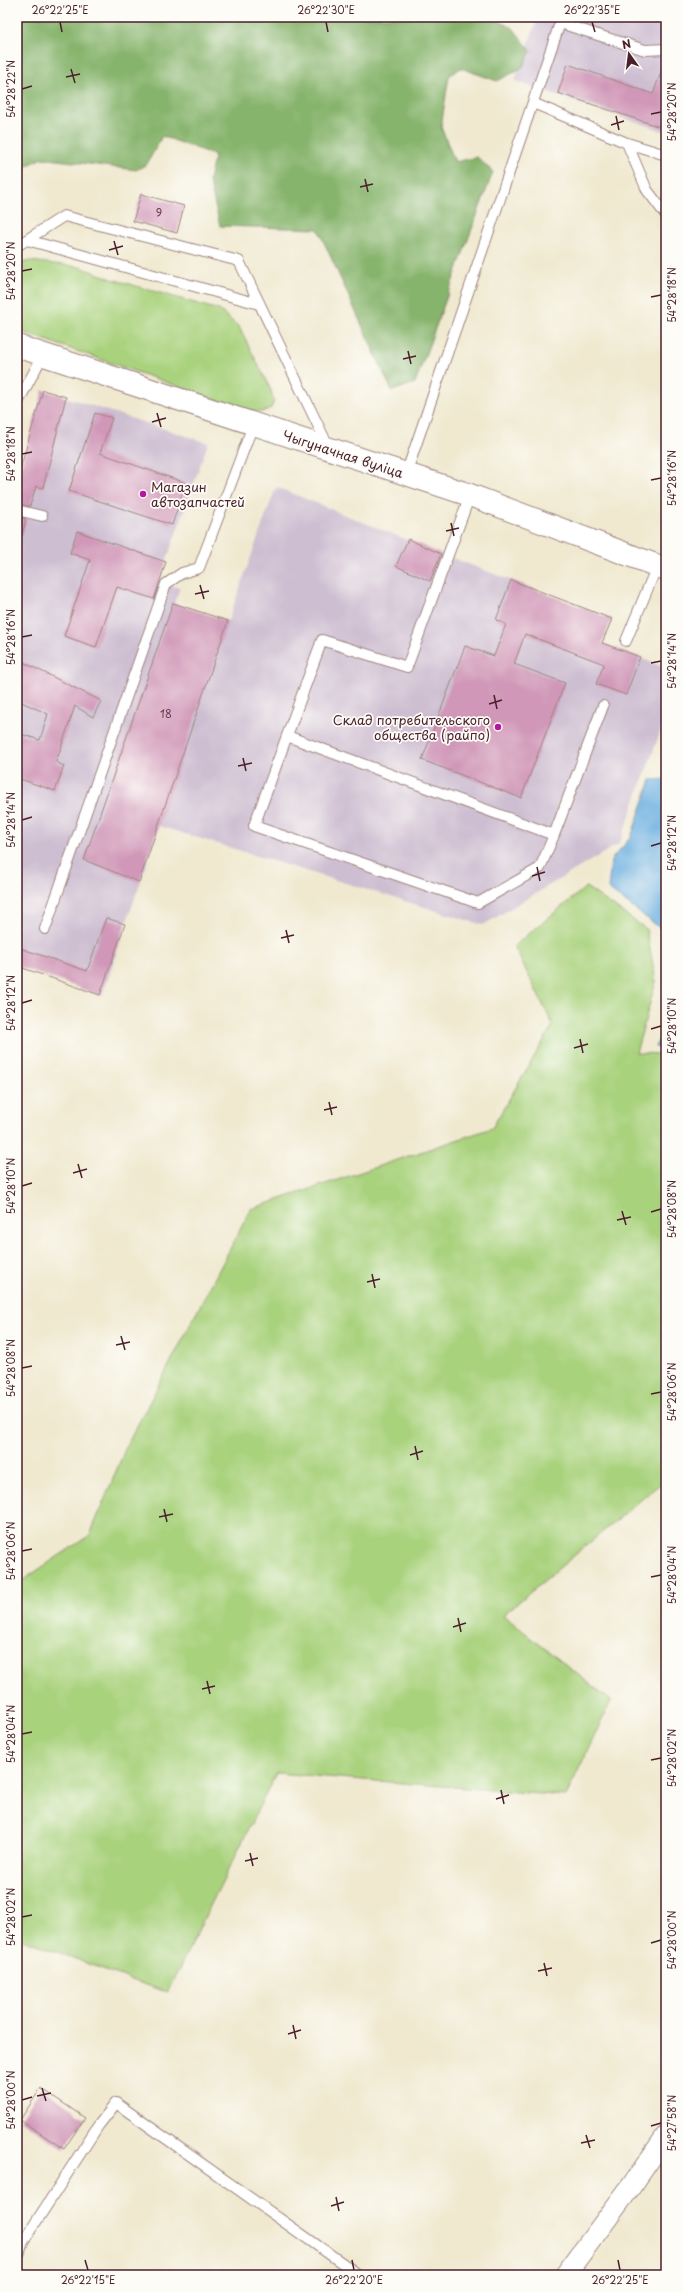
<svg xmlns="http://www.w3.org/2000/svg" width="683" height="2292" font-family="'Playpen Sans',sans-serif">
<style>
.industrial{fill:#cebed1}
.green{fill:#a9d27d;stroke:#7a7854}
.forest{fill:#86b46c;stroke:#686a4c}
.water{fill:#6bafe0;stroke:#5a6786}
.building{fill:#d097b8}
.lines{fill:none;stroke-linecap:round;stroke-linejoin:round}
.service-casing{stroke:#9d847e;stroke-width:12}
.minor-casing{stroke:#9d847e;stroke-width:22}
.tertiary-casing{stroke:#9d847e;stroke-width:24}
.service{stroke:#fff;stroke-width:10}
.minor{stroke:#fff;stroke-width:20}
.tertiary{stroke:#fff;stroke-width:22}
.ticks{fill:none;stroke:#4a1f2b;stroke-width:1.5}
.poi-dot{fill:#b5179e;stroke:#fdfcf7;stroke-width:1.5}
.labels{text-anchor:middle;stroke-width:3.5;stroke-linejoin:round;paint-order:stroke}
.number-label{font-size:11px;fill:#6c3d4e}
.street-label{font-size:13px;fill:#4a1f2b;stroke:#fdfcf7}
.poi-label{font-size:13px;fill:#4a1f2b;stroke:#fdfcf7;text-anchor:start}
.neatline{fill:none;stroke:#4a1f2b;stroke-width:1.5}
.ticks-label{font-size:10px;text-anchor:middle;fill:#4a1f2b}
</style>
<rect width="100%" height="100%" fill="#fdfcf7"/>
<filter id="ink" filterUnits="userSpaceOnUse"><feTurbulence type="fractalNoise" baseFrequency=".025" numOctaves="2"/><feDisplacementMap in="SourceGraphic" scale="8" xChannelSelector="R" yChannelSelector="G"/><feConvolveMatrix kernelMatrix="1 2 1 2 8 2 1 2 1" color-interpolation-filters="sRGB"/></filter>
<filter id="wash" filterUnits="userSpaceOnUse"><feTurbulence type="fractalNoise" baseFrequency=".012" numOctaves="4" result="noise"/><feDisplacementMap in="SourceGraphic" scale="16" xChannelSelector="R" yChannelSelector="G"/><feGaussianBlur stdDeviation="0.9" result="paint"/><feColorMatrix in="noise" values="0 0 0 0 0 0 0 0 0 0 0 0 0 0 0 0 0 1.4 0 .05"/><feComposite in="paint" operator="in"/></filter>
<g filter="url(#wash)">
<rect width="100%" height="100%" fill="#f0e9d0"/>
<path class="industrial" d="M538,17H666V132L515,81Z
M43,390L208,443L159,582L180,588L174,603L228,621L276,487L442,554L612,619L602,643L666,668V716L620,843L483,925L159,826L102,996L17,966V480Z"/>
<path class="green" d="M30,261L80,267L112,279L219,310L239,327L270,388L274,401L271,408L262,412L248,411L17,330V264Z
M586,887L646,929L656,981L636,1053L666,1054V1479L503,1615L611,1701L566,1796L276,1773L167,1993L17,1937V1584L90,1535L126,1447L251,1209L492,1128L553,1025L514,946Z"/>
<path class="forest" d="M17,17H490L513,28L531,51L522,68L497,81L461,68L449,76L441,127L455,162L477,157L493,172L415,383L392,391L318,229L220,226L209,180L215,155L162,136L147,164L136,170L42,158L17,171Z"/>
<path class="water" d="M666,779V955L664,931L608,889L611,860L631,837L651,780Z
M666,1026V1049L655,1047Z"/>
<g id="blocks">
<path class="building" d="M568,64L653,94L664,64H666V129L558,93Z
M141,194L184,206L177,233L133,221Z
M43,390L66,397L43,488L36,486L30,506L17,504V480Z
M95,413L112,418L100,453L186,483L172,525L69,491Z
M17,517L26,519L22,536H17Z
M77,531L166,562L154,599L117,587L96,647L64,636L90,560L70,553Z
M408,539L441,554L430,581L396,566Z
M511,580L612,619L602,643L640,657L626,695L596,684L604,664L525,634L514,664L565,683L521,798L422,760L465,646L494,656L506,624L496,620Z
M173,603L228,621L139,882L84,860Z
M17,659L101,701L93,717L75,706L56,762L64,766L55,791L17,778V733L40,740L48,714L17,700Z
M106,918L125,924L100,995L17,966V947L87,971Z
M41,2088L85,2118L64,2149L20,2120Z"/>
</g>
</g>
<g filter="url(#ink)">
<use href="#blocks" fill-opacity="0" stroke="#9d847e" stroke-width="1"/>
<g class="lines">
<g class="service-casing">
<path id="service" d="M560,23L645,50L666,49
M533,103L627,143L647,190L666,215
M627,143L666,155
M27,240L259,304
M17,246L64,216L239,261L328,446
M17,404L43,355
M406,474L562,17
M17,510L42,516
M626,641L657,566
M287,736L554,835L540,868L478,903L254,826L322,640L407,667L470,495
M554,835L603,706
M45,929L166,584L182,573L199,568L253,425
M19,2254L23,2242L98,2126L116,2103L359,2275"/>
</g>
<g class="minor-casing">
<path id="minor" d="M565,2275L632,2185L666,2136"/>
</g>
<g class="tertiary-casing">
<path id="tertiary" d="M17,346L470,495L666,569"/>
</g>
<use href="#service" class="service"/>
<use href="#minor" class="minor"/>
<use href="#tertiary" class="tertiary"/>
</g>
</g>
<path class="ticks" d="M60,22L62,32M326,22L328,32M592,22L595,32M71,69L75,83M66,77L80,74M22,89L32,86M651,114L661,112M616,116L619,130M611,125L624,121M365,179L368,192M360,187L373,184M114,241L118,255M109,250L123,246M22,271L32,269M651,297L661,295M408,351L411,364M403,359L416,356M157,413L161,427M152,422L166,418M22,454L32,452M651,480L661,478M451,523L454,536M446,531L459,528M200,585L204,599M195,594L209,591M22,637L32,635M651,663L661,661M494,695L497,709M489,704L502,700M243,758L246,771M238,766L252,763M22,820L32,817M651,846L661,843M537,867L540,881M532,876L545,872M286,930L289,943M281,938L294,935M22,1003L32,1000M651,1029L661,1026M580,1039L583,1053M574,1048L588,1044M329,1102L332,1115M324,1110L337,1107M78,1164L82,1178M73,1173L87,1169M22,1186L32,1183M622,1211L626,1225M651,1212L661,1209M617,1220L631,1217M372,1274L375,1288M367,1282L380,1279M121,1336L125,1350M116,1345L130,1342M22,1368L32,1366M651,1394L661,1392M415,1446L418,1460M410,1455L423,1451M164,1509L167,1522M159,1517L173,1514M22,1551L32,1549M651,1577L661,1575M458,1618L461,1632M453,1627L466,1623M207,1681L210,1694M202,1689L215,1686M22,1734L32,1732M651,1760L661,1758M501,1790L504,1804M496,1799L509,1795M250,1853L253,1866M245,1861L258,1858M22,1917L32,1915M651,1943L661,1940M544,1963L547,1976M538,1971L552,1968M293,2025L296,2039M288,2034L301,2030M42,2088L46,2101M37,2096L51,2093M22,2100L32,2097M651,2126L661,2123M586,2135L590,2148M581,2143L595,2140M336,2197L339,2211M331,2206L344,2202M85,2260L88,2270M352,2260L354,2270M618,2260L620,2270"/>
<g class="poi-dot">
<circle cx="143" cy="494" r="4"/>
<circle cx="498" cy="727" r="4"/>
</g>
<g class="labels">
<g class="number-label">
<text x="159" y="217">9</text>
<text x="166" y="718">18</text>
</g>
<g class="street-label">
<text transform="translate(343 454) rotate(18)" y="5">Чыгуначная вуліца</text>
</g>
<g class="poi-label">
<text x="151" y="492">Магазин<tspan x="151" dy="15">автозапчастей</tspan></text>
<text x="490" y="725" text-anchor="end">Склад потребительского<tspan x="490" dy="15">общества (райпо)</tspan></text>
</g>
</g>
<rect width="683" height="2292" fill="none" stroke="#fdfcf7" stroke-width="44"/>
<g transform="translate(629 54) rotate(346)" stroke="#fdfcf7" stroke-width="3" paint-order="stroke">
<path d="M0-3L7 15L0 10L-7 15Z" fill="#4a1f2b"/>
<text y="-6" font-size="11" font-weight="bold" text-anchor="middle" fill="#4a1f2b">N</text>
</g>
<rect x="22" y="22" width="639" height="2248" class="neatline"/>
<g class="ticks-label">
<text x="60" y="14">26°22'25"E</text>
<text x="326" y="14">26°22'30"E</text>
<text x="592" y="14">26°22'35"E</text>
<text transform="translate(11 89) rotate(-90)" y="4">54°28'22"N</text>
<text transform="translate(672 112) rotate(-90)" y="4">54°28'20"N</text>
<text transform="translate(11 271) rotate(-90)" y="4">54°28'20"N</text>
<text transform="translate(672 295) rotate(-90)" y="4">54°28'18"N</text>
<text transform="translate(11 454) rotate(-90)" y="4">54°28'18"N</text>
<text transform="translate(672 478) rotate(-90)" y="4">54°28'16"N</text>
<text transform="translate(11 637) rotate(-90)" y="4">54°28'16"N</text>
<text transform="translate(672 661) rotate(-90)" y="4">54°28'14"N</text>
<text transform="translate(11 820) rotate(-90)" y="4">54°28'14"N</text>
<text transform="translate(672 843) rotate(-90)" y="4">54°28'12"N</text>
<text transform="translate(11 1003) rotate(-90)" y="4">54°28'12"N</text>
<text transform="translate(672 1026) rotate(-90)" y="4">54°28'10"N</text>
<text transform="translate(11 1186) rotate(-90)" y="4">54°28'10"N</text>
<text transform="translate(672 1209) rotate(-90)" y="4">54°28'08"N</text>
<text transform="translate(11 1368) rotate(-90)" y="4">54°28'08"N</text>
<text transform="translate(672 1392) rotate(-90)" y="4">54°28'06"N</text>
<text transform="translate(11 1551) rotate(-90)" y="4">54°28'06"N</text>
<text transform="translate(672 1575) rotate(-90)" y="4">54°28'04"N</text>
<text transform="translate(11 1734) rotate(-90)" y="4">54°28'04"N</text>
<text transform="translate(672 1758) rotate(-90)" y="4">54°28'02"N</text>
<text transform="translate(11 1917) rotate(-90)" y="4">54°28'02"N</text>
<text transform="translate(672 1940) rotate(-90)" y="4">54°28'00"N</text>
<text transform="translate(11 2100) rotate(-90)" y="4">54°28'00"N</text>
<text transform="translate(672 2123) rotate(-90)" y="4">54°27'58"N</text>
<text x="88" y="2284">26°22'15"E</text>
<text x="354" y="2284">26°22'20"E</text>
<text x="620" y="2284">26°22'25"E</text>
</g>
</svg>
